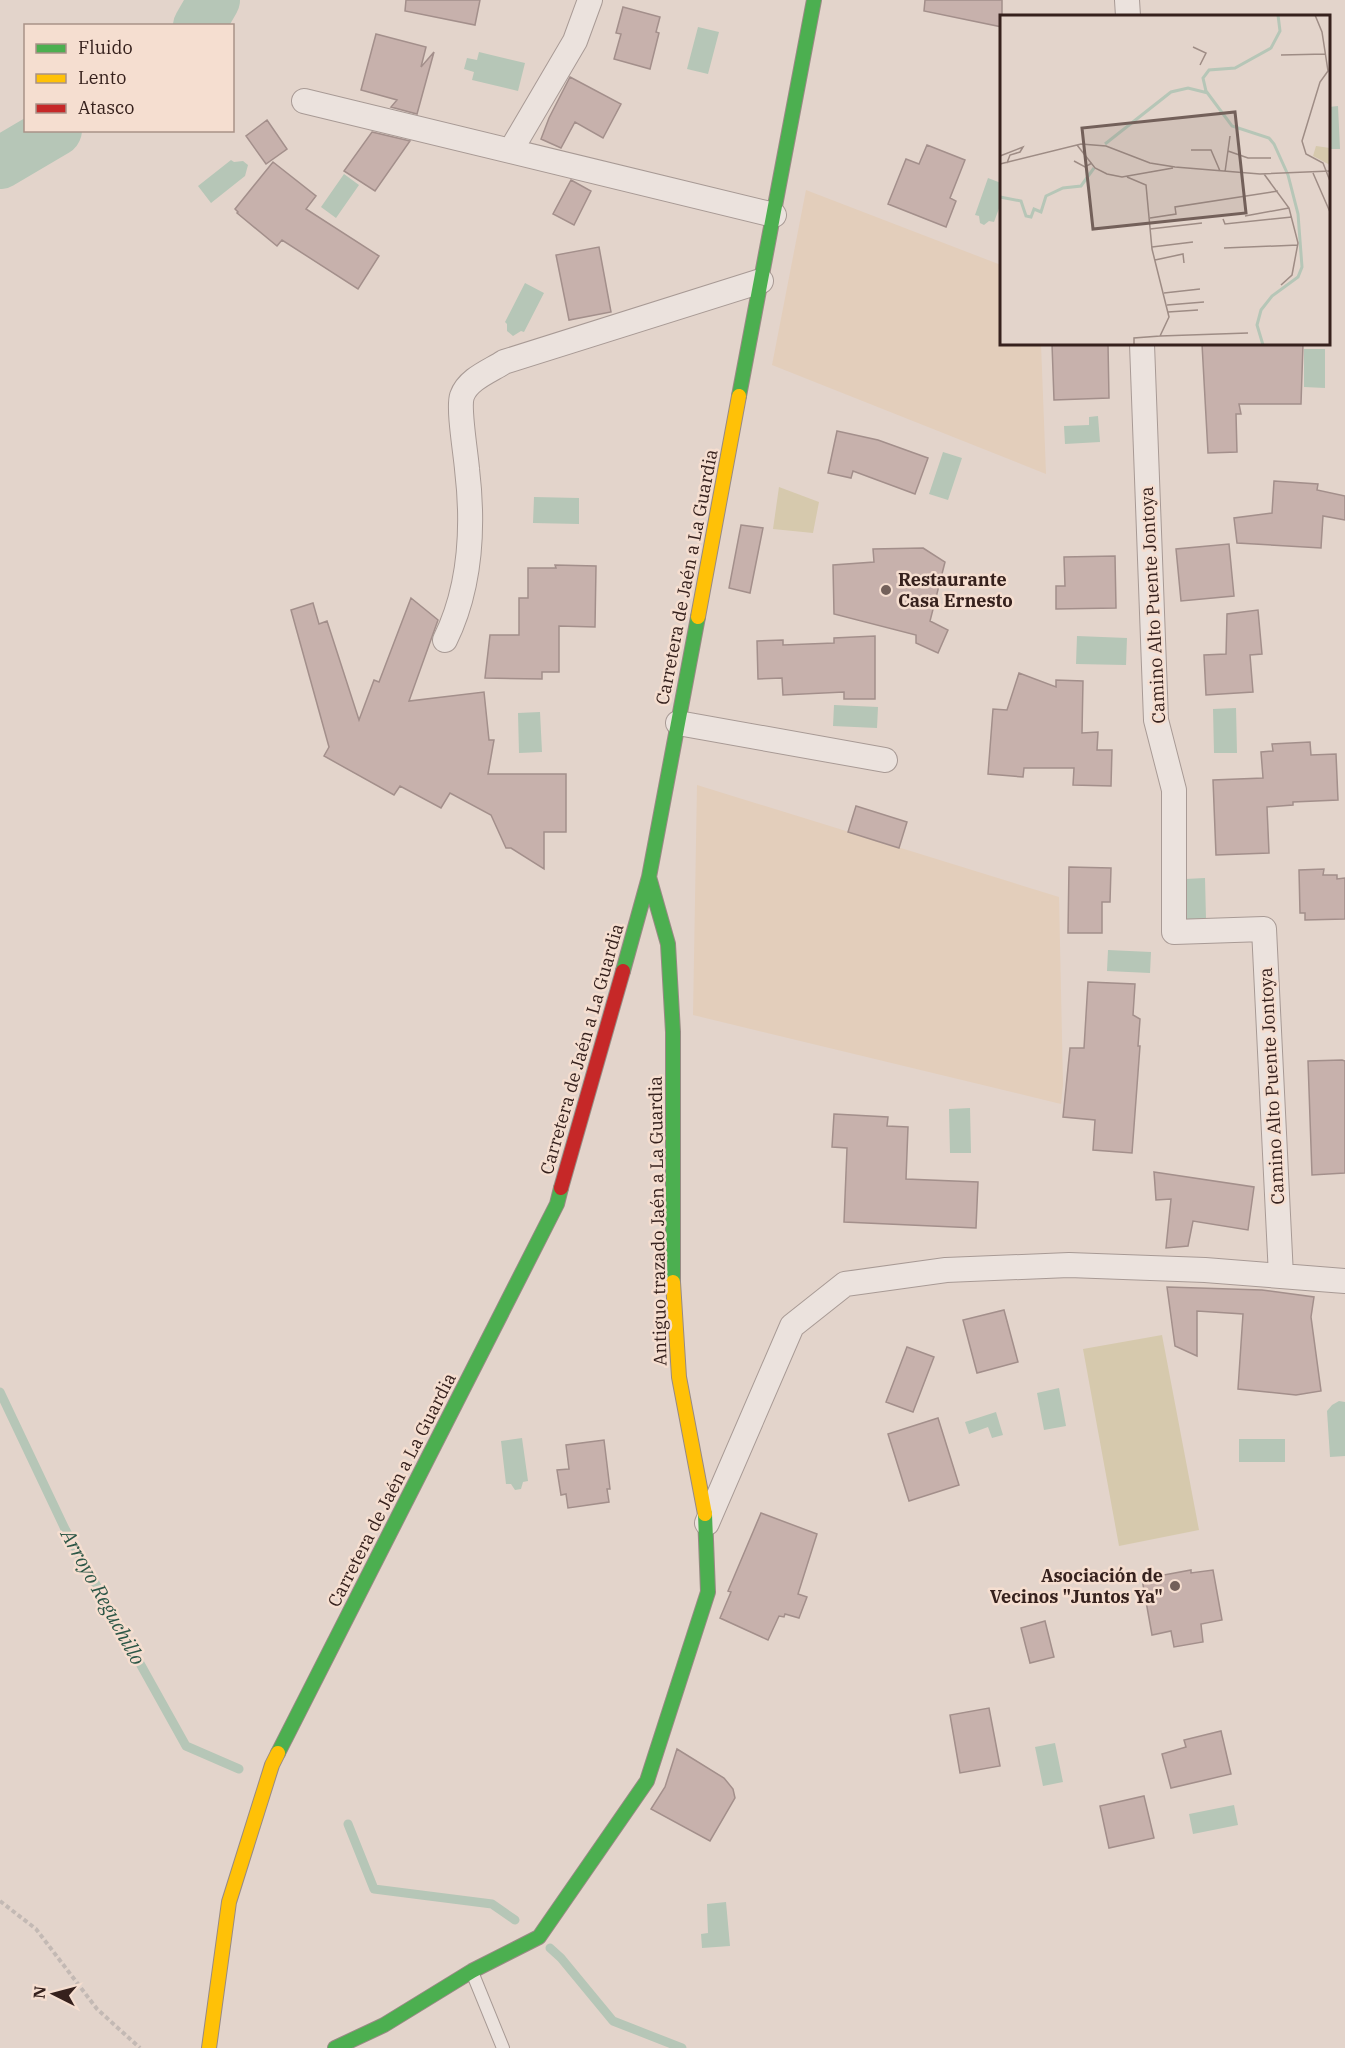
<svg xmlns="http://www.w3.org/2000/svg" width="1345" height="2048" font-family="'IBM Plex Serif',serif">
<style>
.farmland{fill:#e3cebb}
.green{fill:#d6c9ad}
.water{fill:#b6c6b7}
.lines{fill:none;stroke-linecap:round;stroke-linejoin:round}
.stream{stroke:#b6c6b7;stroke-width:9}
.river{stroke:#b6c6b7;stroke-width:52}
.building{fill:#c7b1ac;stroke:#a38f8b;stroke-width:1.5}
.lane-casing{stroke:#a89a95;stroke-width:14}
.street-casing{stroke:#a89a95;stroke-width:26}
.fast-casing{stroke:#988a84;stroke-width:16}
.slow-casing{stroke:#988a84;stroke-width:16}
.jam-casing{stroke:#988a84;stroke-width:16}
.path{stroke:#c3b9b4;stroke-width:4;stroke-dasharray:4.5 3;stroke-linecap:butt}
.lane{stroke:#ebe2dd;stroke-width:12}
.street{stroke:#ebe2dd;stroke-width:24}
.fast{stroke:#4caf50;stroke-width:14}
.slow{stroke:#ffc107;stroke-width:14}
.jam{stroke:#c62828;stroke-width:14}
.poi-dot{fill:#73605a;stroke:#f5ded0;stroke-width:2}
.labels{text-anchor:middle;stroke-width:5;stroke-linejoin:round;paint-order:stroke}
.street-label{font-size:18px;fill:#36211d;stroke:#f5ded0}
.poi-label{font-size:18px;font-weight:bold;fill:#36211d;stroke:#f5ded0;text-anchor:start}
.water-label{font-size:20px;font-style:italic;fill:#2c5646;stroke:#f5ded0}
.inset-river{fill:none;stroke:#b6c6b7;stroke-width:3}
.inset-road{fill:none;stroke:#9e8c85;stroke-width:1.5}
.view{fill:#73605a;fill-opacity:0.15;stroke:#73605a;stroke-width:3}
.inset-edge{fill:none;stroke:#36211d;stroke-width:3}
</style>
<rect width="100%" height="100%" fill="#e3d4cb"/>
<path class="farmland" d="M806,190L1001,265L1002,344H1041L1046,474L772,365Z
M697,785L1059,897L1063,1085L1061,1104L693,1015Z"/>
<path class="green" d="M779,487L819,502L813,533L773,529Z
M1162,1335L1199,1530L1119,1546L1083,1349Z"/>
<path class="water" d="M698,27L719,32L708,74L687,69Z
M479,52L525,63L518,91L472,80L474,72L464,69L467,58L477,60Z
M1338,106L1340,149H1329V107Z
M231,160L234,162L243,161L248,165L245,176L211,203L198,186Z
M344,174L359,185L336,218L321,207Z
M988,178L1001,183V203L994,222L989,221L984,225L980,223L979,216L975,215Z
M525,283L544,293L524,332L521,331L513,336L507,331V324L505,322Z
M1304,349H1325V388L1304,387Z
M1098,416L1100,442L1065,444L1064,426L1089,425V417Z
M943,452L962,458L948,500L929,494Z
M534,497L579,498V524L533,523Z
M1077,636L1127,638L1126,665L1076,664Z
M834,705L878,707L877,728L833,726Z
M1236,708L1237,753H1214L1213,709Z
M540,712L542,752L519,753L518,713Z
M1205,878L1206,919H1186L1185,879Z
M1108,950L1151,952L1150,973L1107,971Z
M970,1108L971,1153H950L949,1109Z
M1059,1388L1066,1426L1044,1430L1037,1393Z
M1339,1401L1345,1402V1456L1330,1457L1327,1411L1332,1405Z
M996,1412L1003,1435L992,1438L988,1427L969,1434L965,1422Z
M522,1438L528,1481L523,1482L521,1489L515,1490L511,1484H506L501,1441Z
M1239,1439H1285V1462H1239Z
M1055,1743L1063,1782L1043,1786L1035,1747Z
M1234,1805L1238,1825L1193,1834L1189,1814Z
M726,1902L730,1946L702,1948L701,1934L708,1933L707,1904Z"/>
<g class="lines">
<path class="stream" d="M0,1392L65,1529L186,1746L239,1769
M348,1824L374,1889L492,1904L515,1920
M550,1948L561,1958L613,2021L682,2048"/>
<path class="river" d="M199,26L214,0
M0,163L56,130"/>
</g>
<path class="building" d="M406,0H480L475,25L405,11Z
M925,0H1002V27L924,11Z
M623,7L660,17L656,32L659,33L650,69L614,59L621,34L616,33Z
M376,34L426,47L421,67L434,52L417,114L391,107L397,100L361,90Z
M570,77L621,104L603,138L575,122L561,148L541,139L549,118Z
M267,120L287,149L266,164L246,136Z
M372,132L410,141L375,191L344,171Z
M927,145L965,160L950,198L956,201L946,227L888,204L906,159L919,164Z
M273,162L316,196L306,209L379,256L358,289L282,240L277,246L237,213L238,212L235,209Z
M571,180L591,191L574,225L553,214Z
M599,247L611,312L569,320L556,255Z
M1052,344H1108L1109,398L1054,400Z
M1202,344H1303L1301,404H1239L1241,414H1236L1237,452L1208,453Z
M837,431L878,440L928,458L915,494L853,471L851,478L828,473Z
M1274,481L1318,484L1317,490L1345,496V520L1323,516L1321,548L1237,543L1234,518L1272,513Z
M741,525L763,528L750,593L729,588Z
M1229,544L1234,596L1181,601L1176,549Z
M923,548L945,562L930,621L948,630L938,653L916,643V635L834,614L833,565L874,562L873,549Z
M1115,556L1116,608L1056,609V586H1065L1064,557Z
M555,565L596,566L595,627L559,626V672H542V679L485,678L490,635H519V598H528V568H556Z
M411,598L438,620L409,701L484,692L489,740H494L488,774H566V832H544V869L511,848H506L491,815L450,793L441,808L400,786L394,795L324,756L329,747L291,610L313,603L319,624L327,621L359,720L374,680L379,682Z
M1258,610L1262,654L1250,655L1253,692L1206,695L1204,655L1226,654L1227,614Z
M875,636V699H844V692L783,695L782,678L758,679L757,641L783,640V645L834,643V638Z
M1019,673L1056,687V680L1083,681L1082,733L1098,732L1097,750H1112L1111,786L1073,785L1074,768H1024L1023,777L988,774L993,709L1007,710Z
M1310,742L1311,755L1336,754L1338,800L1293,802V805L1267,807L1269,853L1216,855L1213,780L1263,778L1261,752L1273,751L1272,744Z
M856,806L907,822L899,848L848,832Z
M1069,867L1111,868L1110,902H1102V933H1068Z
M1324,869L1323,875H1337V879L1345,878V919L1305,920V913H1300L1299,870Z
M1088,982L1135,984L1133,1015L1140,1019L1138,1046H1140L1132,1153L1093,1150L1095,1120L1063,1117L1070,1048H1084Z
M1342,1060L1345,1061V1173L1312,1175L1308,1061Z
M834,1114L888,1117L887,1126L908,1127L906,1179L978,1182L976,1228L844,1222L847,1148L832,1147Z
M1154,1172L1254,1187L1248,1230L1193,1221L1188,1246L1166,1248L1171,1199L1156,1200Z
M1167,1287L1262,1290L1314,1297L1311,1317L1321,1391L1296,1395L1238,1389L1243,1314L1197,1311V1356L1175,1346Z
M1004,1310L1018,1362L977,1373L963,1320Z
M907,1347L934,1357L913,1412L886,1402Z
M938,1418L959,1485L909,1501L888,1434Z
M604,1440L610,1489H607L609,1502L568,1508L566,1494L561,1495L557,1470L569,1469L566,1445Z
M761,1513L817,1534L798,1594L807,1597L799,1618L785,1614L784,1617L779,1616L768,1640L720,1618L731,1592L728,1591Z
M1191,1570V1573L1213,1570L1222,1620L1201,1624L1203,1642L1174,1647L1171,1631L1152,1635L1142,1579Z
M1045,1621L1054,1657L1030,1663L1021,1628Z
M989,1708L1000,1766L960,1773L950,1715Z
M1221,1731L1231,1774L1171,1788L1162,1754L1186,1747L1184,1740Z
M677,1749L724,1778L733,1789L735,1798L710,1841L651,1809L665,1787Z
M1144,1796L1154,1838L1109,1848L1100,1806Z"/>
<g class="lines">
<g class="lane-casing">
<path id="lane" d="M472,1972L503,2048"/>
</g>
<g class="street-casing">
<path id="street" d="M1127,0L1128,16
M304,101L774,215
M511,150L575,41L590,0
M1142,344L1156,720L1174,790V932L1264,929L1281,1276
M445,640C471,587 474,528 467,469C466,455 458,408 462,396C468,379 490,371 504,362L761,281
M678,723L885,760
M707,1523L792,1326L845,1284L946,1270L1069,1265L1205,1270L1345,1281"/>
</g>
<g class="fast-casing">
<path id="fast" d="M739,396L814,0
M649,877L668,944L673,1032V1282
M623,971L649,877L698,617
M278,1753L557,1204L561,1188
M335,2048L384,2025L472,1971L539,1937L647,1781L708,1592L705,1514"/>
</g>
<g class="slow-casing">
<path id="slow" d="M698,617L739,396
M673,1282L679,1377L705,1514
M209,2048L229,1902L272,1765L278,1753"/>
</g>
<g class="jam-casing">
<path id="jam" d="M561,1188L623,971"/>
</g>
<path class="path" d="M0,1901L36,1929L97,2009L140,2048"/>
<use href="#lane" class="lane"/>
<use href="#street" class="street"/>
<use href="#fast" class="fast"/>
<use href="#slow" class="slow"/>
<use href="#jam" class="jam"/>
</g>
<g class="poi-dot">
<circle cx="886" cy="590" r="6"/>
<circle cx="1175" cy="1586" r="6"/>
</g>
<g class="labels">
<g class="street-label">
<text transform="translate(687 577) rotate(-79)" y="6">Carretera de Jaén a La Guardia</text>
<text transform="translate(1153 605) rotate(-93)" y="6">Camino Alto Puente Jontoya</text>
<text transform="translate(582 1049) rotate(-74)" y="6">Carretera de Jaén a La Guardia</text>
<text transform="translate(1272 1086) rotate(-93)" y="6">Camino Alto Puente Jontoya</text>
<text transform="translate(658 1221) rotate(-91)" y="6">Antiguo trazado Jaén a La Guardia</text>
<text transform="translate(392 1490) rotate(-63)" y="6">Carretera de Jaén a La Guardia</text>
</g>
<g class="poi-label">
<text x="898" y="586">Restaurante<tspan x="898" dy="21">Casa Ernesto</tspan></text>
<text x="1163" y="1582" text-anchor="end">Asociación de<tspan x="1163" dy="21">Vecinos "Juntos Ya"</tspan></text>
</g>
<g class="water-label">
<text transform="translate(103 1597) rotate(61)" y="7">Arroyo Reguchillo</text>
</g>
</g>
<g transform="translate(1000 15)">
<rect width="330" height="330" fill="#e3d4cb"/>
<path d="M316,131L330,133V150L313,141Z" fill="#d6c9ad"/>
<path class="inset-river" d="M105,129L171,77L188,73L208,78M0,182L21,186L26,201L31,202L34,194L41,197L46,181L63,173L81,171L94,153M263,330L257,310L261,295L272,281L298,262L302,252L298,199L288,160L274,129L269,123L232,111L206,76L203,63L209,55L235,53L271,33L280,16L278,0"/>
<path class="inset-road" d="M315,0L322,17L328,56L320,67L302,126L306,139L323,148L330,166M193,32L206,38L200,50M281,40L326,39M77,130L95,153L107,159L122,162L173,153M191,135H211L220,156M228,136L248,143H271M0,141L23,132L20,137L10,140L7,148M74,146L85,152L92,148M0,149L81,129L106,131L150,148L175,152L260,159L330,156M225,157L230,121M313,158L330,197M264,159L289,193L298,228L292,260L281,270M127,162L146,170L152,234L169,302L160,321L134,323V330M245,201L289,193M150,203L176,199L175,192L278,176M223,204L225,209L292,202M150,214L202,208M152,232L193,227M224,233L298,230M155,245L183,239L184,248M164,278L200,274M167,290L204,287M168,297L198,295M160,321L248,318"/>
<path class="view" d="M235,97L246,198L93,214L82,113Z"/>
<rect width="330" height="330" class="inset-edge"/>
</g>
<rect x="24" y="24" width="210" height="108" fill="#f5ded0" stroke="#a99288" stroke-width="1.5"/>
<rect x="36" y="44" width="30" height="9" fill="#4caf50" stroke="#a99288" stroke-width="1.5"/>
<text x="78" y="54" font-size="18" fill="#36211d">Fluido</text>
<rect x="36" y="74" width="30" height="9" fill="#ffc107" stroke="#a99288" stroke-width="1.5"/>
<text x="78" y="84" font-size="18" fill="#36211d">Lento</text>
<rect x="36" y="104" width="30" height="9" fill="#c62828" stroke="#a99288" stroke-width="1.5"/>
<text x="78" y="114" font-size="18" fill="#36211d">Atasco</text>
<g transform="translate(54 1994) rotate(276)" stroke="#f5ded0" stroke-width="4.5" paint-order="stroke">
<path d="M0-4.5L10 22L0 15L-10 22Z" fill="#36211d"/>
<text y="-9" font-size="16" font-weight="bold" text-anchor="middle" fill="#36211d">N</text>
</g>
</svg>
